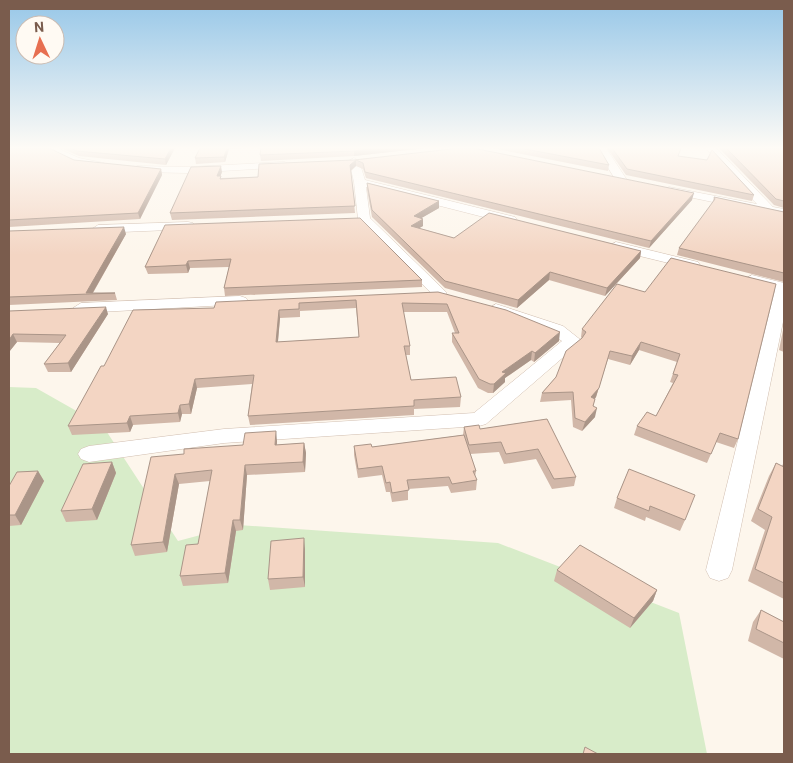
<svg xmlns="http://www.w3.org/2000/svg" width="793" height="763" font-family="Roboto,sans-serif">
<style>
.green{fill:#d8ecc9}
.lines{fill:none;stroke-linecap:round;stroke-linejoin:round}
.street-casing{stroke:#d1beb0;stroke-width:1}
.street{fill:#fff;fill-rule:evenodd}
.wall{fill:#d1b7a8;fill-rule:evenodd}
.shaded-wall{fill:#aa9588}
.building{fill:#f3d5c3;stroke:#aa9588;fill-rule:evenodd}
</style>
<rect width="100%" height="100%" fill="#fdf6ec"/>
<path class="green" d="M9,387L36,388L103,426L178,541L238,525L498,543L679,613L707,754H9Z"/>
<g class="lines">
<g class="street-casing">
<path id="street" d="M44,148H57L79,158L104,163L105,165L100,168L72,163Z
M596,148H606L627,180L625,182H617Z
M706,148H716L773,207L784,209V217L665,192L663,190L669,187L757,204Z
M354,158L359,161L365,180L515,217L517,220L511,224L366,187L370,218L447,293L439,298L434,296L358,219L354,182L349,161Z
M285,162L290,165L289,167L188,173L137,172L132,169L137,166L188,167Z
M188,222L193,223L194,226L193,229L98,233L92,229L98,225Z
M616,242L698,262L700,265L693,269L611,249L609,246Z
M752,275L784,283V317L732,570L728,578L719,581L710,578L706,570L775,290L747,282L745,279Z
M240,296L246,298L248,301L246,304L81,313L73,308L81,303Z
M496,304L563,326L582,341L486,424L479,426L224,443L89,462L81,459L78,454L81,449L89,446L224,429L474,413L562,341L551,334L490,312L488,309Z"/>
</g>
<use href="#street" class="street"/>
</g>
<path class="wall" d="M9,148L74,160L161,169L162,175L140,219L9,227Z
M61,148H175L166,165L79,156Z
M200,148H242L229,149L225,162L196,164L195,158Z
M261,148H426L354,156L261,161L260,155Z
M492,148H599L609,165L608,171Z
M607,148H681L678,156L754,195L752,201L626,175Z
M719,148H784V208L774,205Z
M354,160L692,200L649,248L366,178L363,169L356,166L351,171L355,213L172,220L170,213L222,172L220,176L221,178L258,177Z
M367,183L439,201V208L421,218L423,226L419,228L454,238L641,251L640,258L605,296L549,280L517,308L445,288L372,217L367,190Z
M714,197L784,212V282L677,255L679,248L712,204Z
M165,225L422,280V287L225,296L224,288L229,267L190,268L188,273L148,274L145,267Z
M9,231L126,234L93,293H115L117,300L9,305Z
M438,292L559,341L534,362L531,360L505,378V382L493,393H488L478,388L452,342V333H455L447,312H403L410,346V355H406L411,380L461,397L460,407L414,409V415L250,425L248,416L252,384L197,388L191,414H182L180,422L133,425L130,432L72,435L68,426L104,366L214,308ZM356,308L359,337L278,342L280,318L300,317V311Z
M645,292L738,439L734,448L716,442L707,463L634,435L637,426L656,416L673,383L670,382L677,362L639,350L630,365L608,359L596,397L595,399L593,407L595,417L582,431L573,427L571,400L540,402L542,393L556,377L582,338L581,337L582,329Z
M9,311L108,314L71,372H48L44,364L60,343L17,342L9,352Z
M784,325V352L779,350Z
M547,419L576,477L574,486L552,489L536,459L504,464L499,452L470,454L476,471L475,477L477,480L476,490L451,493L448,486L408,489V500L392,502L390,492H386L382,475L358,478L354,455V446L372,447L463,435L464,427L480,429Z
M277,441V445L304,443L306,453L305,472L247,475L243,530L236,531L228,583L183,586L180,576L198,544L210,481L179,484L167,552L135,556L131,545L184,454L243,445Z
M112,462L116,473L97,520L66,522L61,511Z
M784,462V599L748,581L765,530L751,521L769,476L776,463L782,466Z
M629,469L685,520L680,531L646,517L645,521L614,508L617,498Z
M38,471L44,481L21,525L9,526V486Z
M305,549V587L270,590L268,579Z
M557,570L657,590L653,601L630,628L554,581Z
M761,610L784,622V659L748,641L753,622Z"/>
<path class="shaded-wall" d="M171,148H175L166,165L165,159Z
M227,148H242L229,149L225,162L224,157Z
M376,148H426L354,156V151Z
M356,160V166L350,171V165Z
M221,166L222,172L218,183L217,176Z
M161,169L162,175L140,219L138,213Z
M694,193L692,200L649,248L651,241Z
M439,201V208L413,223L414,216Z
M423,219V226L411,233V226Z
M124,227L126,234L92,294L86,293Z
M641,251L640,258L605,296L607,288Z
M188,261L190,268L188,273L186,265Z
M550,272L549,280L517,308L518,300Z
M106,307L108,314L71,372L68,363Z
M279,310L280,318L277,351L276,342Z
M560,332L559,341L534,362L535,353Z
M13,334L17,342L9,352V340Z
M641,342L639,350L630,365L632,356Z
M532,351L531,360L505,378V382L493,393L494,384L502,372Z
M610,351L596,397L589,406L591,397Z
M195,379L197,388L191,414L189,404Z
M180,405L182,414L180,422L178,413Z
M597,408L595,417L582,431L585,422Z
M130,416L133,425L130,432L127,423Z
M276,431L277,441L276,455L275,445Z
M304,443L306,453L305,472L303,462Z
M112,462L116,473L97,520L92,509Z
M245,465L247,475L243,530L240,520Z
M38,471L44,481L21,525L15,515Z
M175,474L179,484L167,552L163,542Z
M233,520L236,531L228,583L225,573Z
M304,538L305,549V587L303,577Z
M657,590L653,601L630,628L634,618Z"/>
<path class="building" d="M9,148H49L74,160L161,169L138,213L9,220Z
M71,148H171L165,159L77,151Z
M200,148H227L224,157L195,158Z
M261,148H376L354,151L260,155Z
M460,148H473L694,193L651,241L365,172L363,163L356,160L350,165L355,206L170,213L191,167L221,166L217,176H221L220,179L258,177L259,164L354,160Z
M520,148H599L609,165Z
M612,148H681L678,156L707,160L712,150L754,195L627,169Z
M726,148H784V201L776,199Z
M367,183L439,201L414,216L423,219L411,226L454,238L489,213L641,251L607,288L550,272L518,300L445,281L372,210Z
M714,197L784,212V273L679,248L715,199Z
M360,218L422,280L224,288L231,259L188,261L186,265L145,267L165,225Z
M124,227L86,293H115L9,297V231Z
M671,258L776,284L738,439L720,433L711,454L637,426L647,412L656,416L678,375L673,374L680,354L641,342L632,356L610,351L599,388L591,397L595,399L593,406L597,408L585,422L575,418L573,392L542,393L556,377L566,351L582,338L586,332L582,329L617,284L645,292Z
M438,292L506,310L560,332L535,353L532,351L502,372L506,373L494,384H490L479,379L452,333H459L447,304L402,303L410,346H404L411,380L456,377L461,397L414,400V406L248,416L254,375L195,379L189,404L180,405L178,413L130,416L127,423L68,426L101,366H104L133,310L214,308L216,302ZM356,300L359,337L276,342L279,310L299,309V303Z
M106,307L68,363L44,364L66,335L13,334L9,340V311Z
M547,419L576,477L554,479L538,449L506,454L501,442L469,445L464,427L479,425L480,429Z
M276,431L275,445L304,443L303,462L245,465L240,520H233L225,573L180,576L186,545L198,544L212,470L175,474L163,542L131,545L151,457L184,454V449L243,445L245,433Z
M464,435L476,471H473L477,480L452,484L449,477L407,480L409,490L392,493L390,482L386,483L382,466L358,469L354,446L371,444L372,447Z
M112,462L92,509L61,511L83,464Z
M776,463L784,467V465V583L755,569L772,517L758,509Z
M629,469L695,495L685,520L650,506L649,511L617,498Z
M38,471L15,515H9V486L17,472Z
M304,538L303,577L268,579L271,541Z
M580,545L657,590L634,618L557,570Z
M761,610L784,622V643L756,629Z
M585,747L598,754H583Z"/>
<linearGradient id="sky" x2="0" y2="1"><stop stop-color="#97c7e8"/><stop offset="0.58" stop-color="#fefbf6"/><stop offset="1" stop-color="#fefbf6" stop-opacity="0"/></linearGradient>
<rect width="793" height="255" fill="url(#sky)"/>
<rect width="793" height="763" fill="none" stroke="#7a5c4d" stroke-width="20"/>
<g transform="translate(40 40) rotate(356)"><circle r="24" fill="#fffaf3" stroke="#cabbb1"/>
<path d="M0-4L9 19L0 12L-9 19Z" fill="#e76f51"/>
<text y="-8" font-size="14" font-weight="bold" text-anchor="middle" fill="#7a5c4d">N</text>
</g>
</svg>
